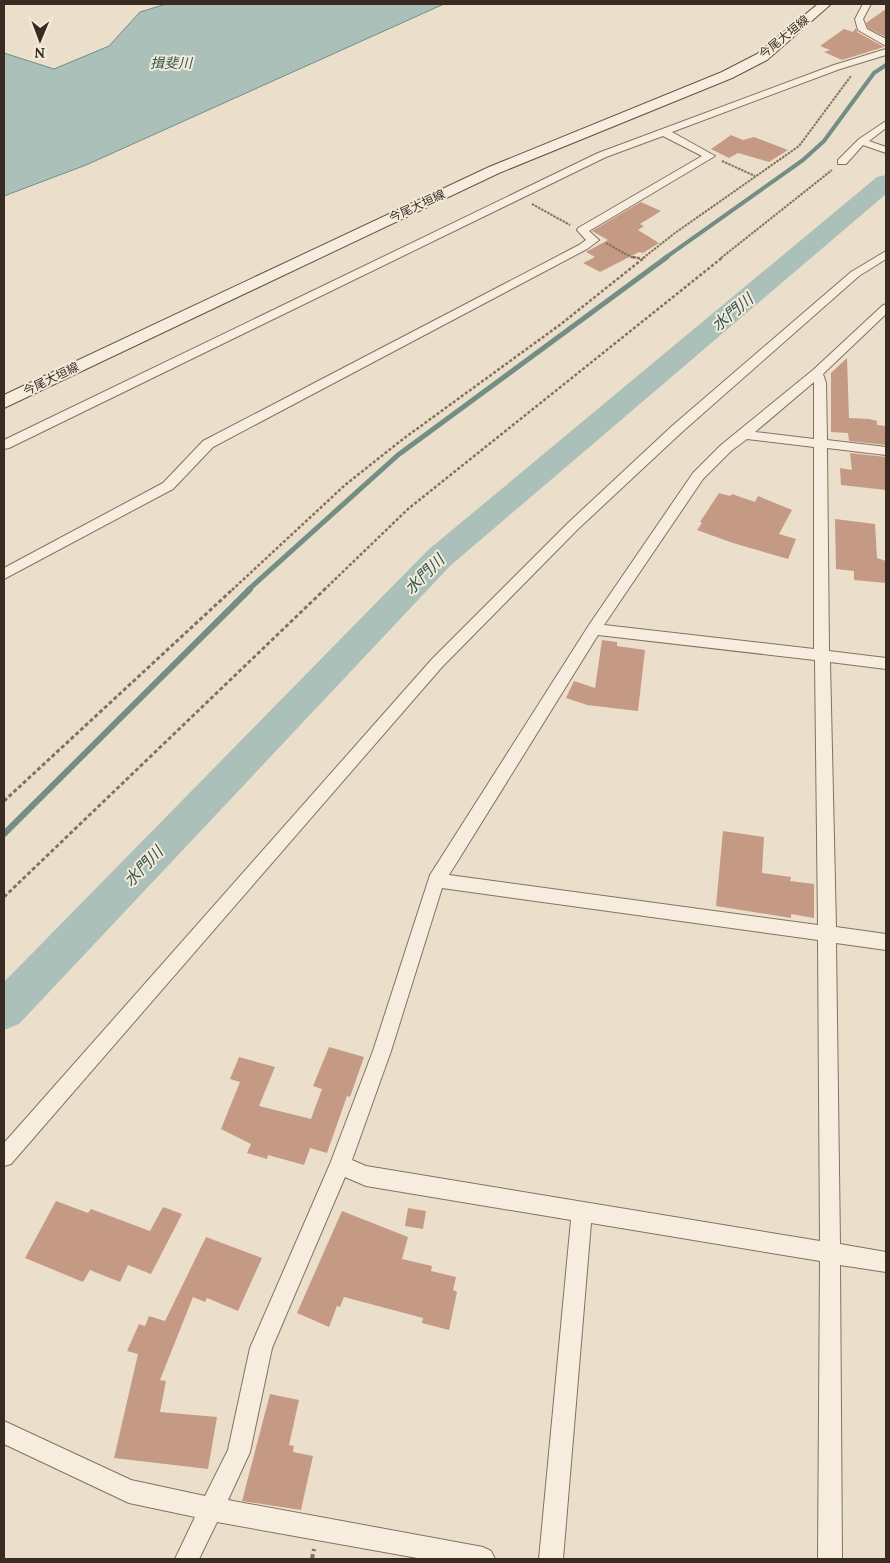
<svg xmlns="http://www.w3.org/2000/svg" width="890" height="1563" font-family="Lora,'Noto Sans JP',serif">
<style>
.water{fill:#abc0b8;stroke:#728e85}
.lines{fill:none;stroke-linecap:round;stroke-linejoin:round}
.stream-far2{stroke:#728e85;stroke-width:4}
.stream-far1{stroke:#728e85;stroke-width:5}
.stream{stroke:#728e85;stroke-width:6}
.river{fill:#abc0b8;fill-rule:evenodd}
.building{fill:#c59a85}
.street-casing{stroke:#867160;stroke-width:2}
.secondary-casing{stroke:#685343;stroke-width:2}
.path-far3{stroke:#867160;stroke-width:2;stroke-dasharray:2.5 1;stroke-linecap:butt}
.path-far2{stroke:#867160;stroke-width:2.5;stroke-dasharray:3 2;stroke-linecap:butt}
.path-far1{stroke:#867160;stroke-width:3;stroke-dasharray:4 2.5;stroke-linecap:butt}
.path{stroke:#867160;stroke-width:4;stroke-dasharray:5 3;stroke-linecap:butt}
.street{fill:#f6edde;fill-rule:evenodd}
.secondary{fill:#f6edde;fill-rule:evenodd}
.labels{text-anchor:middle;stroke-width:4;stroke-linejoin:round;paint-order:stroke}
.far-street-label{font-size:12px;fill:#392b22;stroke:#f3eada}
.far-water-label{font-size:14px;font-style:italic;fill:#335751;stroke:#f3eada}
.water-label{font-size:16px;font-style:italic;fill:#335751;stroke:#f3eada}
</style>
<rect width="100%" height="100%" fill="#ebdfcb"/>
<path class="water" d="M166,4H444L86,165L4,196V53L54,69L109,46L140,12Z"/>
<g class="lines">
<path class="stream-far2" d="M665,258L803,160L824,141L874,73L886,65"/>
<path class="stream-far1" d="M248,590L398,455L667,257"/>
<path class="stream" d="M4,834L250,589"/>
<path class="river" d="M886,175V194L450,566L19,1024L4,1030V982L428,550L877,177Z"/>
</g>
<path class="building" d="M886,9V37L868,28L866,23Z
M856,28L857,32L884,47L842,60L824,52L830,50L820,46L844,29L853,32Z
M731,135L743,140L754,137L788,150L769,162L738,153L729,158L711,149Z
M641,202L661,211L640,224L644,226L638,230L659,243L643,253L639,252L600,272L583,263L595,257L586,252L608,240L592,231Z
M847,358L849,418L869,419L877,421V425L886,426V445L849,441L848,433L831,432V373Z
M850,453L886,457V490L841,485L840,468L852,470Z
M719,493L730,496L732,494L755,502L758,496L792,510L779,534L796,539L788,559L733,543L697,530L702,523L700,522Z
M835,519L875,524L877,558L886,561V583L854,580V571L836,569Z
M602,640L617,642V646L645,650L638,711L587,705L566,698L574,681L595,688Z
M723,831L764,837L762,873L791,877L790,881L814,884V918L791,914V918L716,906Z
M329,1047L364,1057L350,1097L347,1096L327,1153L310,1148L304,1165L268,1155L267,1159L247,1153L251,1144L221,1129L240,1082L230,1079L239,1057L275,1067L259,1106L311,1119L322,1089L313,1086Z
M56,1201L88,1213L91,1209L150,1231L163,1207L182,1214L151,1274L128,1265L120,1282L90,1270L83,1282L25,1258Z
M408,1208L426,1211L423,1229L405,1226Z
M342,1211L408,1237L402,1259L432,1266L431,1271L456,1277L453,1290L457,1292L449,1330L422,1323L423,1318L344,1297L340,1307L337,1306L329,1327L297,1313Z
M206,1237L262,1258L238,1311L207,1298L205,1302L193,1297L160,1380L166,1381L160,1412L217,1417L208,1469L114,1458L138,1354L127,1351L139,1324L145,1326L149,1316L165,1321Z
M270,1394L299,1400L289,1445L294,1446L293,1452L313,1456L301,1510L242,1501Z"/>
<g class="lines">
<g class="street-casing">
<path id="street" d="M863,4H871L863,19L867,29L886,39V46L858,30L855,19Z
M886,49V55L840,69L672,132L715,156L589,231L599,240L587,249L213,447L173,489L4,579V568L163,483L203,441L579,245L586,240L577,230L578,228L702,156L663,136L606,157L9,448L4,449V440L598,153L834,65Z
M886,121V128L869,141L886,147V153L863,145L846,164H838V160L859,139Z
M886,251V259L859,276L682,432L578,529L442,667L11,1164L4,1166V1143L432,659L568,523L672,426L851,272Z
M886,304V314L823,374L826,383L827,440L886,447V455L827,448L829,651L886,658V669L830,662L836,927L886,934V950L836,943L840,1244L886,1252V1272L840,1265L842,1559H818L820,1261L591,1223L563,1559H539L571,1220L366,1186L345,1177L272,1348L250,1452L228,1500L483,1547L491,1551L495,1559H423L217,1522L199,1559H175L195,1517L129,1503L4,1444V1421L131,1480L205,1496L228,1450L250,1348L330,1164L373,1051L430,875L589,625L693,473L721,445L813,370L882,306ZM814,382V439L755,432ZM747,439L814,447V649L604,625L703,479L731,451ZM598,635L815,660L818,925L449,875ZM442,888L818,940L820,1241L366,1166L352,1160L391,1051Z"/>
</g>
<g class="secondary-casing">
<path id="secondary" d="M818,4H831L767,60L732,78L499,173L4,408V395L489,167L722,72L757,54Z"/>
</g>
<path class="path-far3" d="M722,161L755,176
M532,204L570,225
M606,243L631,257L640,258
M643,258L675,233L799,146L851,76
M721,258L832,170"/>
<path class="path-far2" d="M632,257L643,259
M232,590L345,485L403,439L561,324L645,257
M324,590L408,509L723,257"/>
<path class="path-far1" d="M4,801L233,589
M4,897L325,589"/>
<path class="path" d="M312,1559L314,1549"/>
<use href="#street" class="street"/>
<use href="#secondary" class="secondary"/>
</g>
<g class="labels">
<g class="far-street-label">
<text transform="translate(784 37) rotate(-39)" y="4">今尾大垣線</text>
<text transform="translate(417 206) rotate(-25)" y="4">今尾大垣線</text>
<text transform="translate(51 379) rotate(-26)" y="4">今尾大垣線</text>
</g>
<g class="far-water-label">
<text x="171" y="68">揖斐川</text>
</g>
<g class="water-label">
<text transform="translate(732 312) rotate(-40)" y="6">水門川</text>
<text transform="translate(424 574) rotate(-45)" y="6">水門川</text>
<text transform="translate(143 866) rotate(-46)" y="6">水門川</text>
</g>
</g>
<rect width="890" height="1563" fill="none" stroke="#392b22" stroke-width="10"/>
<g transform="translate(40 40) rotate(181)" stroke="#f3eada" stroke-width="4" paint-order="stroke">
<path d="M0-4L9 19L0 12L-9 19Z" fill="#392b22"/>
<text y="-8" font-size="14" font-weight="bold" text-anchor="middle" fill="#392b22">N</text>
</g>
</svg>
